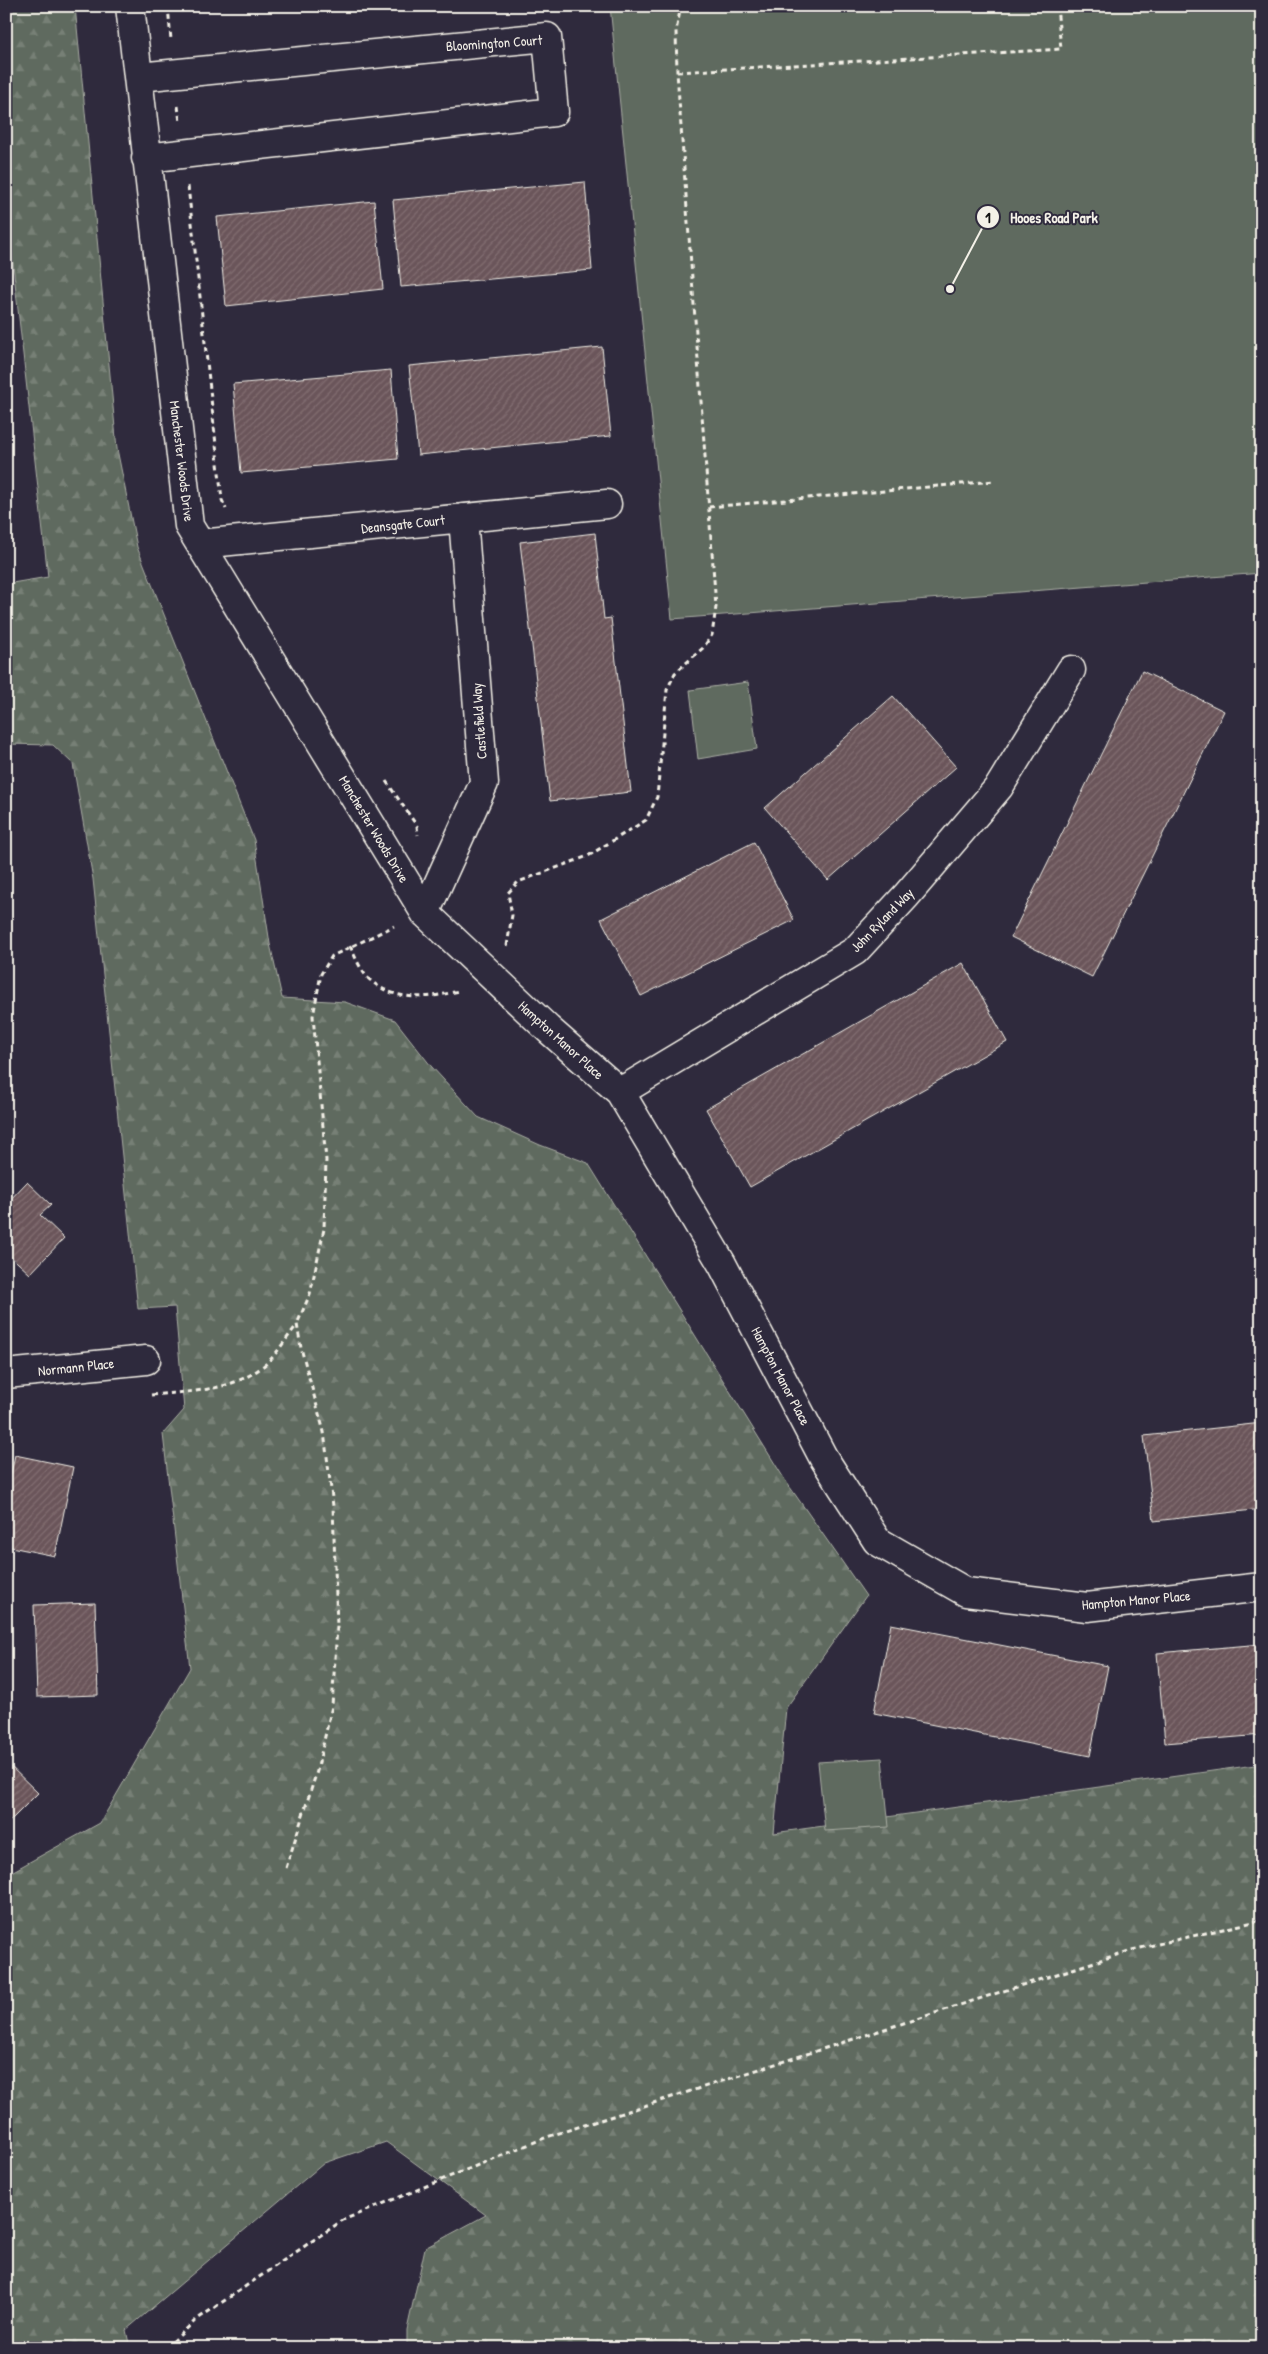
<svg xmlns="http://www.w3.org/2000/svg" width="1268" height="2354" font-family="'Patrick Hand',sans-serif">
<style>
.forest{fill:url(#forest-firs);stroke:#aaaea4}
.green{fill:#5f6a5f;stroke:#aaaea4}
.building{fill:url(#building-hatch);stroke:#f4f1e8}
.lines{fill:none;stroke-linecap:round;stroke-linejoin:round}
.street-casing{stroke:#f4f1e8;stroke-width:31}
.path{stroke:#f4f1e8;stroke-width:3;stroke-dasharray:5 4;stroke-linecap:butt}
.street{stroke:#2f2a3d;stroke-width:28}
.labels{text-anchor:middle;stroke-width:4;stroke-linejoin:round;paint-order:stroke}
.street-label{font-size:14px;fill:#f4f1e8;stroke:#2f2a3d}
.leader{fill:none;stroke:#f4f1e8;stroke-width:2}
.callout-dot{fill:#f4f1e8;stroke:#2f2a3d;stroke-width:2}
.mark-label{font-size:15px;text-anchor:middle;font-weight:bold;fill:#111}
.callout-label{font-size:15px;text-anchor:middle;font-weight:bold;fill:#f4f1e8;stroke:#2f2a3d;stroke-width:4;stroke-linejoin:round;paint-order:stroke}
</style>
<defs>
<pattern id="forest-firs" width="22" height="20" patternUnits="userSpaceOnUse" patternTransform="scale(1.25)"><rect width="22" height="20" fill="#5f6a5f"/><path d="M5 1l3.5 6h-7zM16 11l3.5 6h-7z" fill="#778076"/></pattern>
<pattern id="building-hatch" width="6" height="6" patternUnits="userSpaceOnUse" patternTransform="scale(1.25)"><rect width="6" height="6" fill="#6b555a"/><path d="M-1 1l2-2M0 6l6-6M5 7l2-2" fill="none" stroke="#816e72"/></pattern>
</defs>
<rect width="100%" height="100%" fill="#2f2a3d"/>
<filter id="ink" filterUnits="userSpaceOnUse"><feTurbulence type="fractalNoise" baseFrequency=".02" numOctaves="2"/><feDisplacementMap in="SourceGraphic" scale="10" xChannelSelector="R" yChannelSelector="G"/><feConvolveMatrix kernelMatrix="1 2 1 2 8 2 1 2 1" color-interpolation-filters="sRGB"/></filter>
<g filter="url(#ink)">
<path class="forest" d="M6,6H75L117,449L137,547L254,840L270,944L282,998L345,1002L395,1020L431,1066L478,1117L540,1145L588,1163L785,1480L866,1596L786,1708L774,1833L1262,1764V2348H407V2330L425,2248L486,2215L386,2142L324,2163L126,2330L130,2348H6V1875L100,1823L190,1668L163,1434L184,1410L175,1307L138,1309L93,879L73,764L53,745L6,744V584L48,577L6,202Z"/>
<path class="green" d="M610,6H1262V573L672,619Z
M748,682L757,749L698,759L690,690Z
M882,1758L889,1827L825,1831L818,1762Z"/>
<path class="building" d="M585,182L592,270L401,287L393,200Z
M374,201L383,289L226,306L217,217Z
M602,347L611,436L418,455L409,366Z
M391,370L398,459L241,473L233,384Z
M595,533L604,619L611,618L631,792L550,801L520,542Z
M1142,671L1224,711L1092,977L1011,937Z
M893,696L956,767L828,880L765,808Z
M754,842L794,920L641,996L601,919Z
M963,963L1007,1042L750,1187L706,1109Z
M27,1182L51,1205L40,1215L64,1238L30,1274L6,1252V1204Z
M1262,1423V1509L1154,1521L1144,1436Z
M15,1455L73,1467L55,1556L6,1546V1497Z
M95,1603L98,1695L37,1697L34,1605Z
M891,1624L1108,1666L1090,1756L874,1713Z
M1262,1644V1735L1165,1743L1157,1653Z
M6,1762L38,1793L6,1825Z"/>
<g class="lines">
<g class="street-casing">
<path id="street" d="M130,6L189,526L425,913L548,1029L620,1092L722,1264L823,1457L877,1541L966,1592L1087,1607L1262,1587
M139,77L547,37L554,112L146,158
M200,544L607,504
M425,913L484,783L463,518
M620,1092L855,951L906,896L999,787L1071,670
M6,1374L146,1360"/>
</g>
<path class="path" d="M168,6L171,40
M677,72L1061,49L1057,6
M178,106L180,122
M188,186L222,500L226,509
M709,507L994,481
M386,781L417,826L418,835
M350,946C355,956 361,972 370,980C397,1003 428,998 459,991
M507,946L512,915L508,893L518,882L588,856L646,820L657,797L667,690L675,673L703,648L712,635L716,607L677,72L676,31L681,6
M151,1395C192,1391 235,1392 268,1362C279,1351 287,1337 297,1325
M286,1868L317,1771L332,1706L337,1627L333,1506L324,1432L301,1348L297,1324L310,1294L324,1229L326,1160L313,1016L321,974L332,956L394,926
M166,2348L196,2320L343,2220L547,2137L1132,1950L1262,1920"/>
<use href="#street" class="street"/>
</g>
</g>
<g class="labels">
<g class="street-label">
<text transform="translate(494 43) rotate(-4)" y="5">Bloomington Court</text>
<text transform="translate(182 461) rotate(83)" y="5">Manchester Woods Drive</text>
<text transform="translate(403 524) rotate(-6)" y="5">Deansgate Court</text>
<text transform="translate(479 721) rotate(-94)" y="5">Castlefield Way</text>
<text transform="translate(374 829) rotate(59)" y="5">Manchester Woods Drive</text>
<text transform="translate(882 920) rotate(-46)" y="5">John Ryland Way</text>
<text transform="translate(561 1040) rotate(42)" y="5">Hampton Manor Place</text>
<text transform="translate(76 1367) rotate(-6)" y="5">Normann Place</text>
<text transform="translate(781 1376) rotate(62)" y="5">Hampton Manor Place</text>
<text transform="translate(1136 1600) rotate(-5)" y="5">Hampton Manor Place</text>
</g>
</g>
<path class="leader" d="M950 289L988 217"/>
<g class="callout-dot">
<circle cx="950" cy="289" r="5"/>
<circle cx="988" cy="217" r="12"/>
</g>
<g class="mark-label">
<text x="988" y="223">1</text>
</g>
<g class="callout-label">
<text x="1054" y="223">Hooes Road Park</text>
</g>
<rect width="1268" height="2354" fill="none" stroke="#2f2a3d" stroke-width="25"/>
<rect x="12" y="12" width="1243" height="2329" fill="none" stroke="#f4f1e8" stroke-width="2" filter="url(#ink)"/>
</svg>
